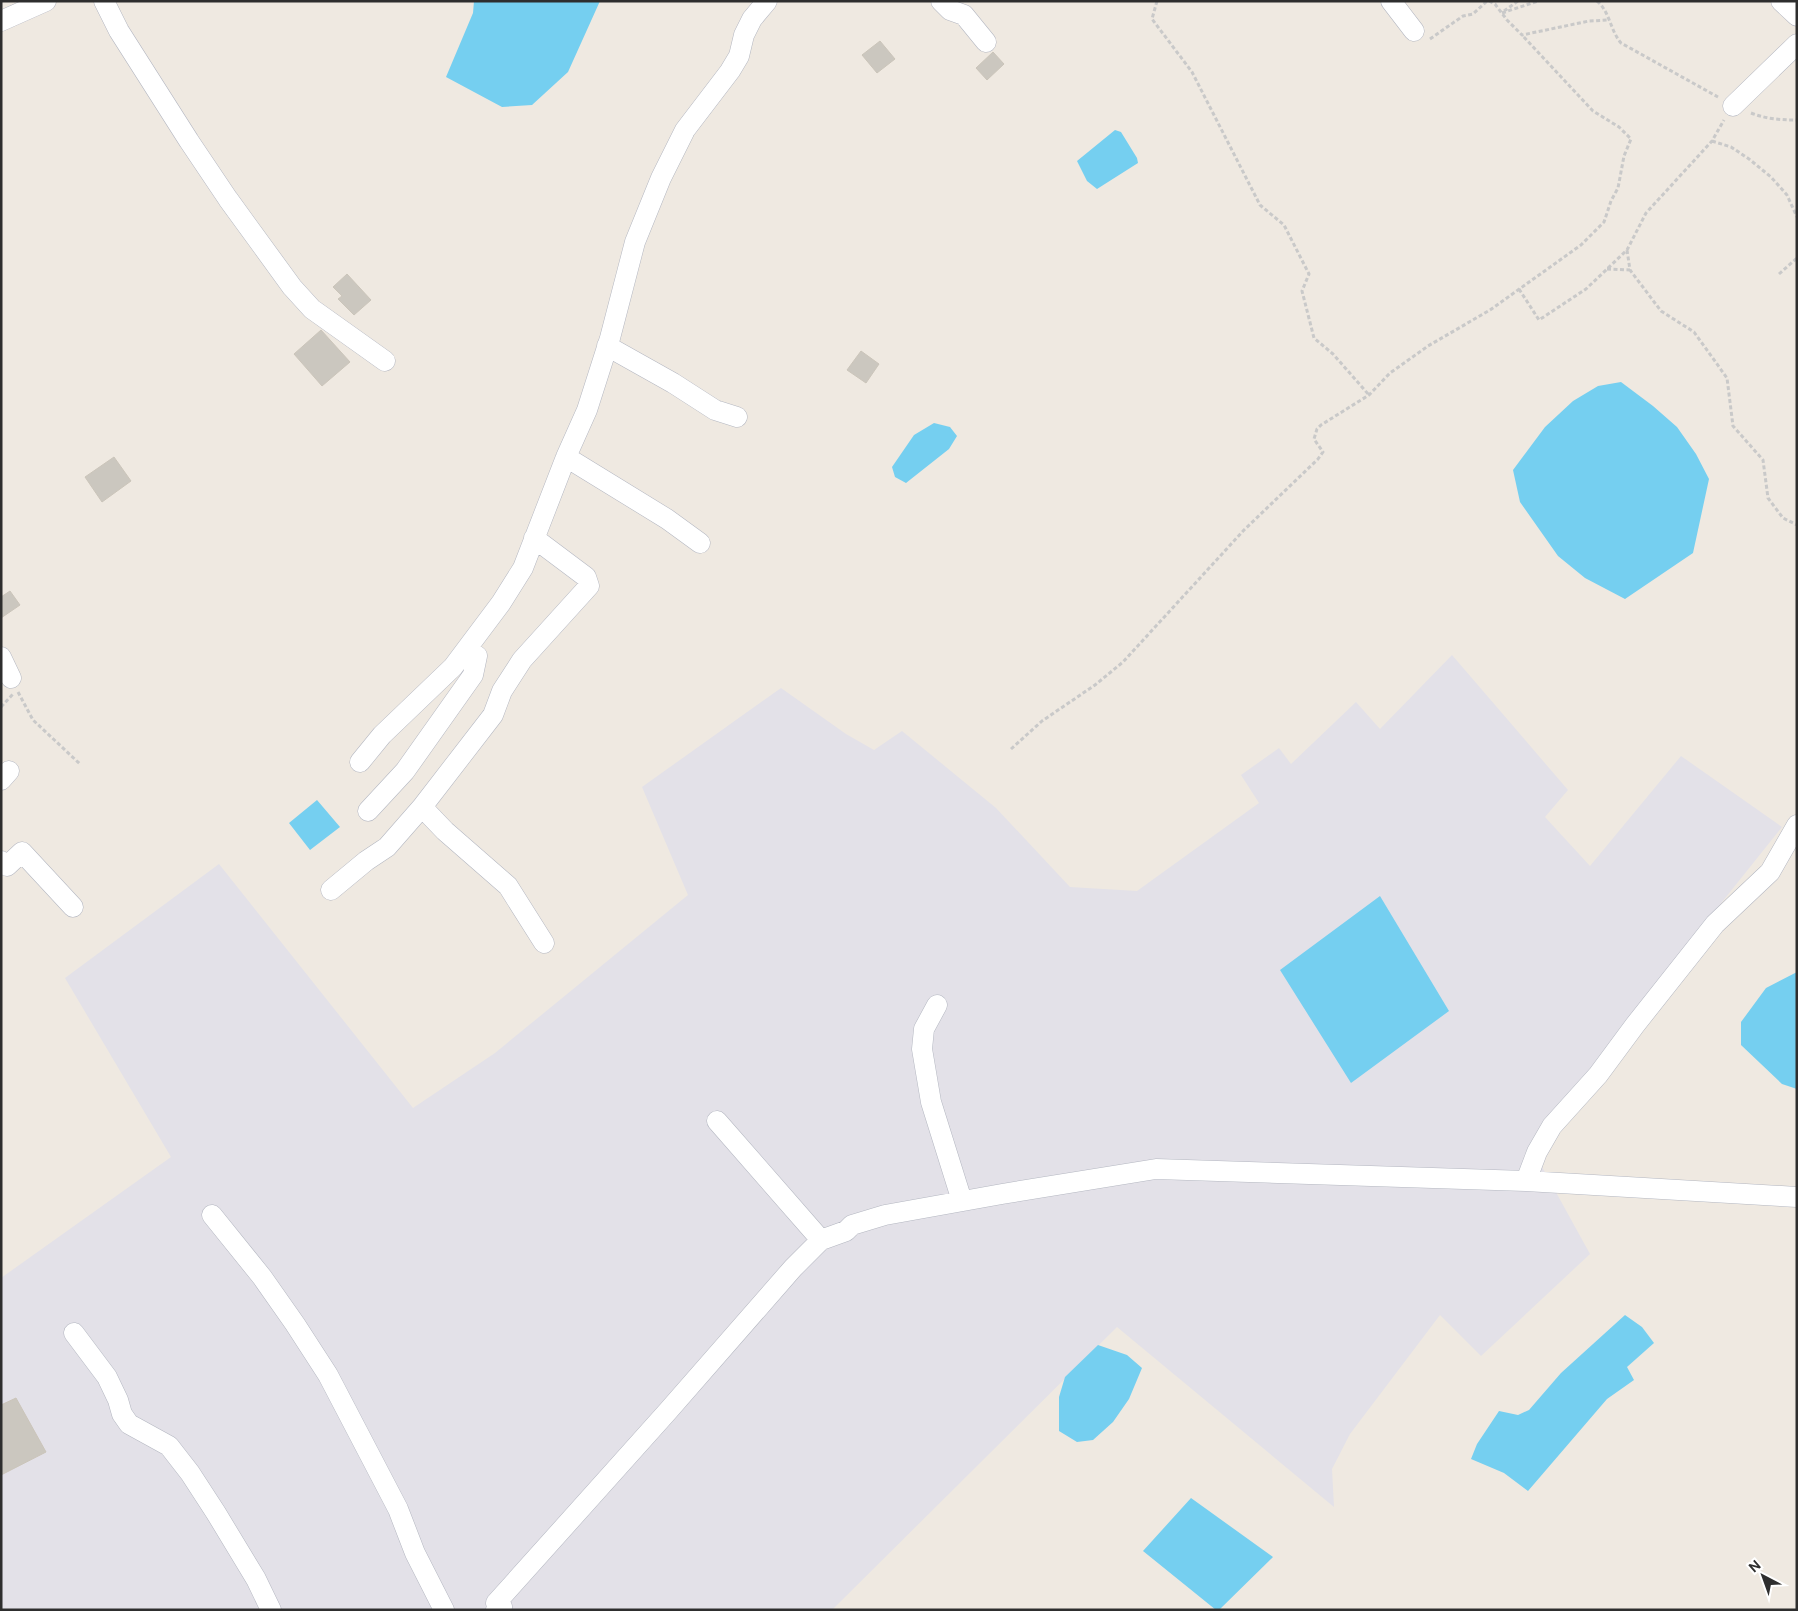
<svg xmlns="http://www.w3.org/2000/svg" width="1798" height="1611" font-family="'DM Sans',sans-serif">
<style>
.industrial{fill:#e3e1e8}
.water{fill:#75cff0}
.building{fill:#cbc7bf;stroke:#cbc5ba}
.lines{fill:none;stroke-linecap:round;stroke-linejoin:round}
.minor-casing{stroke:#b4b7c1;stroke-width:21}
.path{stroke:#c9c9c9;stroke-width:3;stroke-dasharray:4 2.5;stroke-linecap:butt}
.minor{stroke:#fff;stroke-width:20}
</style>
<rect width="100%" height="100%" fill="#efe9e1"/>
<path class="industrial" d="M1452,655L1568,790L1545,817L1590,866L1681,756L1782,827L1678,957L1582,1086L1541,1165L1590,1254L1481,1356L1440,1315L1350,1434L1332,1469L1334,1507L1117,1327L832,1610H1V1278L171,1157L65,978L219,864L413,1108L495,1053L688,895L642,787L781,688L846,734L874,750L902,731L996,808L1070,887L1137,891L1259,803L1241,775L1279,748L1291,764L1356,702L1380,729Z"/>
<path class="water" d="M474,1H600L568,72L532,105L502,107L446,77L473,13Z
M1115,130L1121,132L1137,158L1138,163L1097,189L1087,181L1077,161Z
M1621,382L1653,406L1677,427L1696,454L1709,479L1693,553L1625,599L1585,578L1558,556L1520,502L1513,470L1545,427L1573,401L1598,386Z
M934,423L950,427L957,436L949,449L906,483L895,477L892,467L914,435Z
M317,800L340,827L310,850L289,823Z
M1380,896L1449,1011L1351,1083L1280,970Z
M1797,972V1089L1782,1084L1741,1045V1022L1766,988Z
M1625,1315L1642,1327L1654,1343L1627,1367L1634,1380L1607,1399L1528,1491L1504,1473L1471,1459L1477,1444L1499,1411L1518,1415L1529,1410L1561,1373Z
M1098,1345L1127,1355L1142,1368L1129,1399L1113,1422L1093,1440L1077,1442L1059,1431V1397L1065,1377Z
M1191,1498L1273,1557L1219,1610H1216L1143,1551Z"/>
<path class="building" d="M880,41L895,59L877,73L862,55Z
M993,52L1004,64L987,80L976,68Z
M347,274L371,300L354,315L338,299L342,296L333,287Z
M321,330L350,362L322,386L294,354Z
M861,351L879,364L866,383L847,370Z
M114,457L131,481L102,502L85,477Z
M10,591L20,605L1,618V597Z
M16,1398L46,1452L1,1475V1405Z"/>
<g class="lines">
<g class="minor-casing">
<path id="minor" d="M104,1L119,31L189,141L228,199L292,287L312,309L385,361
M941,1L950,10L964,15L986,42
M1391,1L1414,31
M1781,1L1797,16
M1,21L46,1
M1733,106L1797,44
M607,346L673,383L715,410L737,417
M566,457L667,519L700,543
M1,657L11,678
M360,762L382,735L453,667L501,603L523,568L566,457L587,410L610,338L635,242L661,178L685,130L730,71L739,56L744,35L752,19L767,1
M1,780L9,771
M422,807L445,831L508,886L544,943
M368,811L405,771L473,675L477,656L467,649
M1,861L7,866L22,852L73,907
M331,890L366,861L387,847L422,807L493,715L502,691L522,660L589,586L586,577L534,538
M937,1005L924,1029L922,1049L931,1102L962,1201
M717,1121L821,1240
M1526,1181L1537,1152L1552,1126L1598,1075L1635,1025L1715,924L1770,872L1797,825
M212,1215L262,1277L295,1324L328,1375L398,1509L415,1553L444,1610
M74,1333L107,1377L118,1400L122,1414L129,1424L169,1446L190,1473L216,1513L256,1579L271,1610
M496,1610L502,1607L496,1603L668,1411L793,1268L821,1240L846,1231L852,1225L885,1215L1002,1194L1156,1169L1526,1181L1797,1197"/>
</g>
<path class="path" d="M1157,1L1152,19L1192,72L1260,205L1284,225L1309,274L1302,291L1314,338L1333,354L1369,395
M1489,1L1495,4L1507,20L1522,35L1589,21L1609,20
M1597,1C1610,12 1610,30 1621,43L1718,97
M1504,11L1518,1
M1502,13L1538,1
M1430,39L1463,16L1473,14L1487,1
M1751,113C1766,119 1781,120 1797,120
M1712,141L1731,147L1749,159L1771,177L1787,195L1797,217
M1627,250L1630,270L1661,311L1694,332L1727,378L1733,426L1763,460L1768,498L1783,518L1797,525
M1607,269L1630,270
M1779,274L1797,258
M1519,289L1539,320L1586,289L1627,250L1646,213L1712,141L1724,120
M18,692L33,720L80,764
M1,707L13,694
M1011,749L1042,721L1095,685L1123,662L1244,530L1318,459L1323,452L1314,439L1317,429L1321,425L1369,395L1390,373L1428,346L1490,310L1581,245L1604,222L1611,201L1618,188L1624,156L1631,139L1619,127L1593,111L1522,35"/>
<use href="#minor" class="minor"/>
</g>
<rect width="1798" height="1611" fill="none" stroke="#2e2e2e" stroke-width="5"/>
<g transform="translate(1763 1576) rotate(319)" stroke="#ffffff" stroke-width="4" paint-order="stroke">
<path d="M0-4L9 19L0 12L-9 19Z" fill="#2e2e2e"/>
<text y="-8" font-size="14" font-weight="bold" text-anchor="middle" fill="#2e2e2e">N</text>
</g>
</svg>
